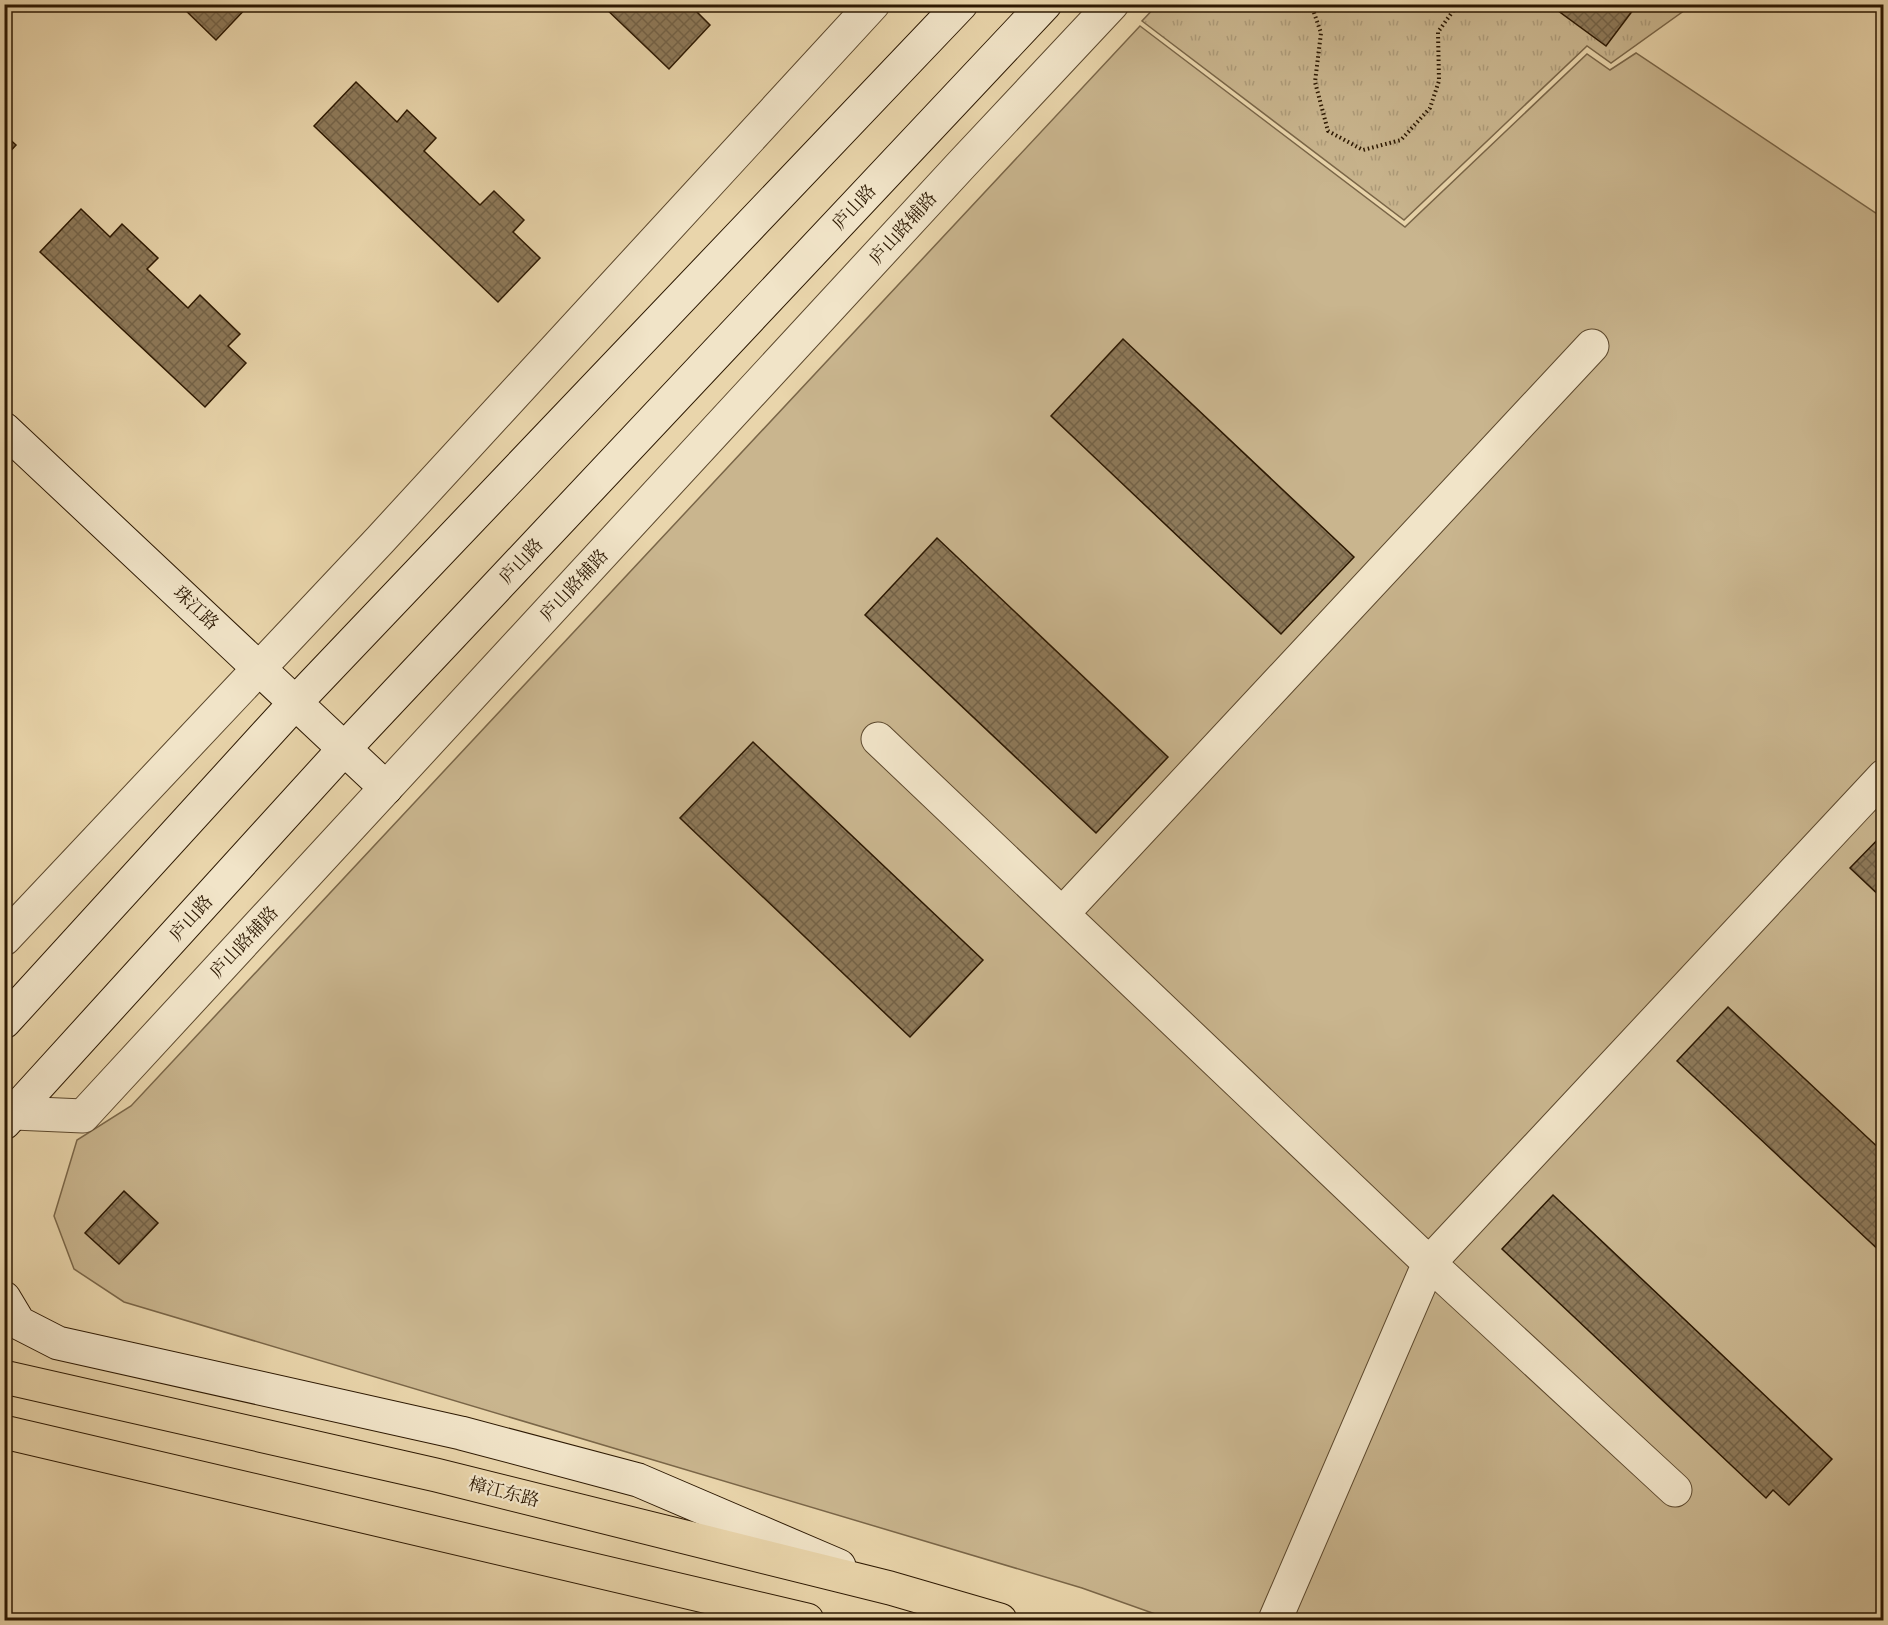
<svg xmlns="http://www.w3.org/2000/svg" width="1888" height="1625" font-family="'IM FELL English','Noto Serif SC',serif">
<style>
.grass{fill:#c9b58e;stroke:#7a6648;stroke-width:1.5}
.park{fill:url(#park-tufts);stroke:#7a6648;stroke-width:1.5}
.building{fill:url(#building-cross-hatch);stroke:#2c1802;stroke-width:1.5}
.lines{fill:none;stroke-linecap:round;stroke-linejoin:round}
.street-casing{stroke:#5b472c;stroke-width:35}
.secondary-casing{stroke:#2c1802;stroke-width:35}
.primary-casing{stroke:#2c1802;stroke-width:35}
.path{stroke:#2c1802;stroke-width:4;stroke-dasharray:1.5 3;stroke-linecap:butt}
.street{stroke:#f1e4c8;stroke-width:33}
.secondary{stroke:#f1e4c8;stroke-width:33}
.primary{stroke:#e9d5ab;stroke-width:33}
.labels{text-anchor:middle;stroke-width:4.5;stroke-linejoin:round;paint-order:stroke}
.street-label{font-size:18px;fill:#2c1802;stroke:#f1e4c8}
</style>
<defs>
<pattern id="park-tufts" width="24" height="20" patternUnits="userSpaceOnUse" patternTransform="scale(1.5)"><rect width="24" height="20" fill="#c9b58e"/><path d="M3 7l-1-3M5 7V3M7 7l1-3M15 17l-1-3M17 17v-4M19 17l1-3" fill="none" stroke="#ad9b79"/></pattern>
<pattern id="building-cross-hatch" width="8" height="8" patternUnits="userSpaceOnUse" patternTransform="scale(1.5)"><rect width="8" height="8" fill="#8e7a5a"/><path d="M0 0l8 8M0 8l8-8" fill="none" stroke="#746348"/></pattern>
</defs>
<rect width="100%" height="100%" fill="#e9d5ab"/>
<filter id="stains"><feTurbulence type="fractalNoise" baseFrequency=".00333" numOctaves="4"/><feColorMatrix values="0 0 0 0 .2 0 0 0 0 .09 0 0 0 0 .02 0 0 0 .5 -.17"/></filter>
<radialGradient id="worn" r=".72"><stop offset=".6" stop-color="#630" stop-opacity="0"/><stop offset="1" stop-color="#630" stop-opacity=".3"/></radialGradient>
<path class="grass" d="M1140,26L1405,227L1587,54L1610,70L1636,53L1883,218V1620H1172L1082,1588L124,1302L74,1269L54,1216L77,1140L131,1106Z"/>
<path class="park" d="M1158,4L1692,5L1611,63L1587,46L1404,220L1142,21Z"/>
<path class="building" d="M179,4H250L216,40Z
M601,4H689L710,25L669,69Z
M1561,4H1626L1633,10L1606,46L1557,10Z
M356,82L397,122L407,110L436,138L424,151L480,205L494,191L524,220L513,232L540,258L498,302L314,126Z
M4,134L16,145L4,158Z
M81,209L110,237L122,224L158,258L147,269L188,308L200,295L240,334L228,346L246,363L205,407L40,252Z
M1123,339L1354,557L1281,634L1051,416Z
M937,538L1168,757L1096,833L865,615Z
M753,742L983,960L910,1037L680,818Z
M1884,833V900L1850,868Z
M1728,1007L1884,1153V1255L1677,1061Z
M124,1191L158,1223L119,1264L85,1233Z
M1553,1195L1832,1459L1789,1505L1773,1490L1766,1498L1502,1249Z"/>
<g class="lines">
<g class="street-casing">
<path id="street" d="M878,739L1429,1263L1275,1620
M1062,914L1592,346
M4,939L380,540L873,4
M14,1113L83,1116L962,164L1112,4
M1675,1490L1429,1263L1884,776"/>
</g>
<g class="secondary-casing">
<path id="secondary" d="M4,429L386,788
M4,1022L296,702L961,4
M4,1123L345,748L1045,4
M4,1298L19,1323L58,1343L461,1433L638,1480L839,1566"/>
</g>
<g class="primary-casing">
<path id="primary" d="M4,1377L436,1475L890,1588L1000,1620
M4,1432L807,1620"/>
</g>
<path class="path" d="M1311,4L1321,33L1315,82L1328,131L1363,150L1401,140L1430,108L1439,81L1438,32L1458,4
M1226,6L1231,4"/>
<use href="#street" class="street"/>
<use href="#secondary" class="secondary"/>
<use href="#primary" class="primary"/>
</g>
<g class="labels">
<g class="street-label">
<text transform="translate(854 207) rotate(-47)" y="6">庐山路</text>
<text transform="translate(903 228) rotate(-48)" y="6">庐山路辅路</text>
<text transform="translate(521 561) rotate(-47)" y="6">庐山路</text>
<text transform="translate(574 585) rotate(-47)" y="6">庐山路辅路</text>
<text transform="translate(196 608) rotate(43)" y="6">珠江路</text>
<text transform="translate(191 918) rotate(-48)" y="6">庐山路</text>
<text transform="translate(244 942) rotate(-47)" y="6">庐山路辅路</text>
<text transform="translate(504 1492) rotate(14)" y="6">樟江东路</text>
</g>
</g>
<rect width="1888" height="1625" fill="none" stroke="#e9d5ab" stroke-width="24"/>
<rect x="6" y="6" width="1876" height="1613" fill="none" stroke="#2c1802" stroke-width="3"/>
<rect x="12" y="12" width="1864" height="1601" fill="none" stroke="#2c1802" stroke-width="1.5"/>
<rect width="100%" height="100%" filter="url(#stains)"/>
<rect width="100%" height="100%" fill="url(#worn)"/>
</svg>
